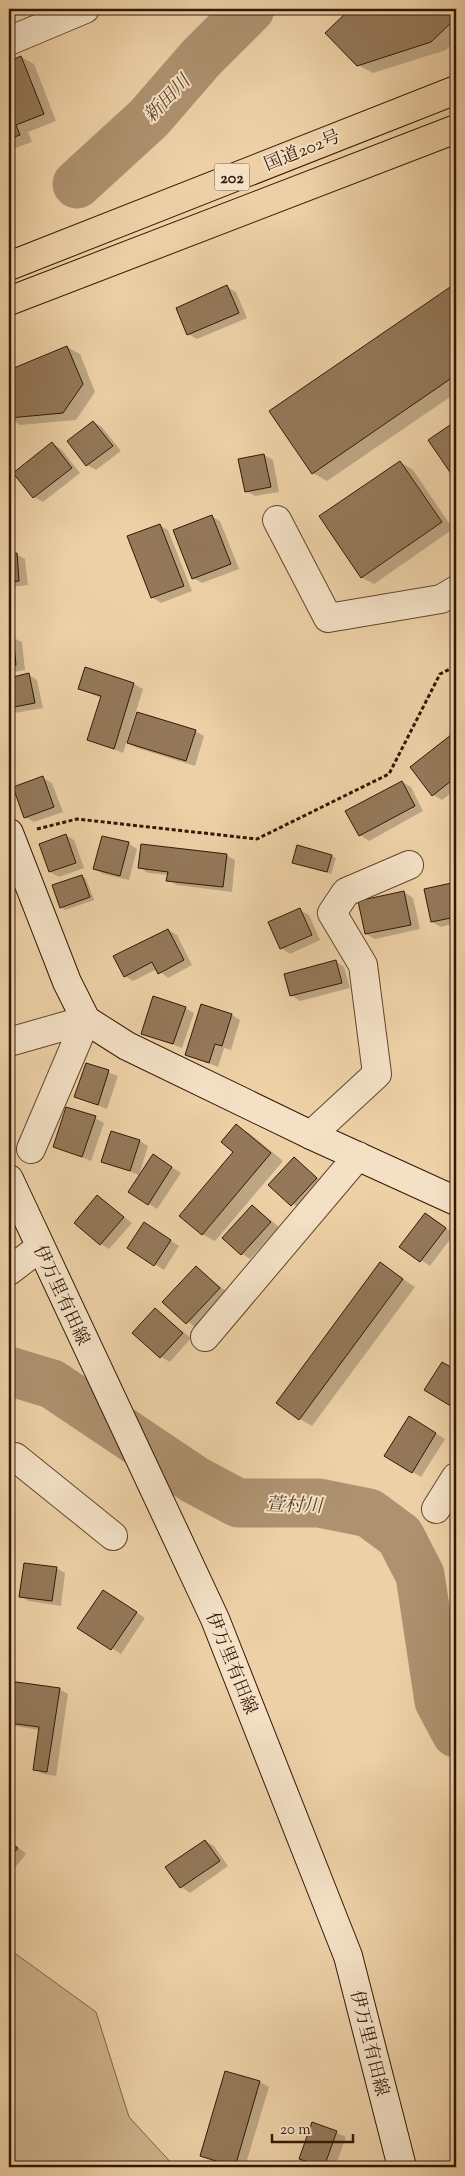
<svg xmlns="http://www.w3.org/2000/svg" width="465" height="2176" font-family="'Sorts Mill Goudy','Noto Serif JP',serif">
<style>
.green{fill:#cdb18b;stroke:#806448}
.shadow{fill:#0003}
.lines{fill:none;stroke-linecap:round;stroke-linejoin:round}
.river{stroke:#ae916f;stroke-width:49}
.building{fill:#947859;stroke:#331805}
.street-casing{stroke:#62462d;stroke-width:30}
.secondary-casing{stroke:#331805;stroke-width:30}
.highway-casing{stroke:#331805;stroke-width:30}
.path{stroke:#331805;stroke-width:3;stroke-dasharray:4 2.5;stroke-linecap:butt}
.street{stroke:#f3e0c5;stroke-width:28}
.secondary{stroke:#f3e0c5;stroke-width:28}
.highway{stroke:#edd0a6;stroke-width:28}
.labels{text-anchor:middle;stroke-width:4;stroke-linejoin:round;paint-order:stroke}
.shield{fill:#f3e0c5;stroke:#6d543f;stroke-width:1}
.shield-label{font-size:16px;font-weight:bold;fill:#331805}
.street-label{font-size:18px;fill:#331805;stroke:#f3e0c5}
.water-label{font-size:19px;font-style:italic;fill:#5e422a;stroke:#f3e0c5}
</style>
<rect width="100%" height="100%" fill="#edd0a6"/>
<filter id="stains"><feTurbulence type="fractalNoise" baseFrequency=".004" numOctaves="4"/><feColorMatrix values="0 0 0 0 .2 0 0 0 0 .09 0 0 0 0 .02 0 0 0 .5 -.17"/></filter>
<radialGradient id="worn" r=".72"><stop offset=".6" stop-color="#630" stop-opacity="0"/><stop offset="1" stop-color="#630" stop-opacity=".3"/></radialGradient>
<path class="green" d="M9,1949L96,2012L129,2117L175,2167H9Z"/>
<path class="shadow" d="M352,9H456V40L446,50L373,73L358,65L327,33Z
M21,57L34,64L56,121L28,132L32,142L10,150L9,62Z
M456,284V393L327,481L313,473L271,411Z
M227,287L236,292L247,318L197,339L188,334Z
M67,347L80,354L95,392L76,420L20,425L9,418V371Z
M93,422L102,427L121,451L96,470L87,465Z
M456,423V479L430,441Z
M53,444L61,449L80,473L43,502L34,497Z
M264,455L273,460L279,492L255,496L246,491Z
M400,462L413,470L453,529L374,584L361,577Z
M211,516L220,521L239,569L202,583L193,578Z
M159,525L168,530L192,591L161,603L152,597Z
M16,554L25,559L28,585L9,587V555Z
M9,610L12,637L22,642L25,670L9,673Z
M86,669L134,684L143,689L123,753L88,739L101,698L80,689Z
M29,675L37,680L43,708L9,714V679Z
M195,731L204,736L195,766L137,748L128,743Z
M456,733V789L442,800L433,795L411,767Z
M43,778L52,783L63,812L34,822L25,817Z
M402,782L411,787L423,811L369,841L360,835L347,812Z
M65,835L74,840L84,868L59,877L50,872Z
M129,844L137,849L129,880L103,874L95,869Z
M226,855L235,860L232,892L177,885L168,880L169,875L148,873L139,867Z
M332,856L336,858L331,874L294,862Z
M82,876L86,879L94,900L65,910L61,907Z
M456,883V923L441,927L432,922L425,890Z
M404,892L413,898L420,929L375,939L366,934Z
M300,910L309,915L320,940L290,954L281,948Z
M168,930L177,935L192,965L168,978L157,969L133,981L125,976Z
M335,961L344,967L350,988L300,1001L291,995Z
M185,1008L194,1013L182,1048L143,1033Z
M232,1015L240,1020L231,1050L224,1048L218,1067L186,1054Z
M87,1064L118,1076L107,1109L76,1097Z
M95,1118L104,1123L91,1161L55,1146Z
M236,1126L249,1133L283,1161L215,1241L202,1234L235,1152Z
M140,1141L148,1146L139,1175L103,1161Z
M294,1159L325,1184L301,1210L270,1185Z
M162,1161L181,1173L157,1209L149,1204Z
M98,1197L132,1223L109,1249L101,1244Z
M253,1206L279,1227L250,1259L242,1254Z
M434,1219L454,1234L430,1266L401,1246Z
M153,1229L179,1246L164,1270L129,1248Z
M381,1264L415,1287L312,1426L300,1419Z
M196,1267L228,1293L196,1328L164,1302Z
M155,1310L191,1338L170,1362L161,1357Z
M442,1363L456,1371V1408L426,1390Z
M410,1418L445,1439L421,1477L386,1456Z
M56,1568L65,1573L61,1606L29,1601L20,1596Z
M112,1596L145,1618L121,1654L79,1627Z
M9,1682L59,1689L68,1694L56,1776L43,1774L34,1769L40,1730L9,1725Z
M9,1840L26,1854L9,1875Z
M205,1841L214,1846L228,1866L190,1893L181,1887L167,1867Z
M226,2073L260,2082L269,2087L245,2167H232L201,2155Z
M313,2123L346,2137L335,2167H320L301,2158Z"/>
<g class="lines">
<path class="river" d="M77,184L149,118L201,58L250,9
M9,1371L52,1384L195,1480L238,1503H319L369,1513L400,1536L420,1575L439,1701L456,1733"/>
</g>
<path class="building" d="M350,9H456V18L431,42L357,66L325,33Z
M21,56L44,114L16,125L20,135L9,139V61Z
M456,283V375L312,474L269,411Z
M227,285L239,313L187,335L176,308Z
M67,346L83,384L63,413L9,418V370Z
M93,421L113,446L86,466L67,441Z
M456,421V481L428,440Z
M52,442L72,468L33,498L13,473Z
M264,454L271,487L245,492L238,459Z
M400,461L442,522L361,578L319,516Z
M212,515L231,564L192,579L173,530Z
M160,524L184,586L151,598L127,536Z
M17,553L19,581L9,582V554Z
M13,635L16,665L9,667V636Z
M85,667L134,683L114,749L87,740L101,696L78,689Z
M29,673L35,703L9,708V678Z
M137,712L196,730L186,761L127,743Z
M456,731V777L432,796L410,767Z
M43,776L54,807L24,818L13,787Z
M402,781L415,806L359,836L345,811Z
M66,834L76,863L49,872L39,844Z
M102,836L129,842L120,876L93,869Z
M141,844L227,854L223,887L166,881L168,872L138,868Z
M297,845L332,855L327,872L292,863Z
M82,875L90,897L60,908L52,885Z
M456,882V917L431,922L424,889Z
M404,891L411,925L365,934L358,901Z
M300,908L312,935L280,949L268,922Z
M168,929L184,960L158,974L152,962L124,977L113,956Z
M336,960L342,983L290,996L284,974Z
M153,996L186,1007L173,1044L141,1034Z
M201,1004L232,1014L222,1046L215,1044L209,1063L185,1055Z
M86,1063L109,1070L98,1105L74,1097Z
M66,1107L96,1116L82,1157L53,1147Z
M236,1124L271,1153L202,1235L179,1216L233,1152L221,1142Z
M111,1131L140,1140L130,1171L101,1162Z
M153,1154L172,1167L148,1205L128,1192Z
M294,1157L317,1178L291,1206L268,1185Z
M97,1195L124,1217L100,1245L74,1223Z
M252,1205L271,1222L241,1255L222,1238Z
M425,1213L446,1228L420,1262L399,1247Z
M144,1222L171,1240L154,1266L127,1248Z
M380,1262L403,1279L299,1420L276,1403Z
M196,1266L220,1288L186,1324L162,1302Z
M155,1308L183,1333L160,1358L132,1333Z
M442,1362L456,1370L454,1408L424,1390Z
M409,1416L436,1433L412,1473L384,1456Z
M24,1563L57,1567L52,1601L19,1597Z
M103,1590L137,1612L111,1650L77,1628Z
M9,1681L60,1688L47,1772L33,1770L39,1727L9,1723Z
M205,1840L220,1861L180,1888L165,1867Z
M9,1841L18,1848L9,1859Z
M225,2071L260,2081L235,2167L200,2156Z
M312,2122L337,2131L324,2167L299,2159Z"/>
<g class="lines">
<g class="street-casing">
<path id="street" d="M9,41L85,9
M277,520L328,618L441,599L456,590
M9,1042L86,1020
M311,1135L377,1074L363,965L332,913L346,892L409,865
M31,1149L86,1020
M9,1271L39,1248
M205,1337L358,1156
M9,1457H15L113,1536
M436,1509L456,1477"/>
</g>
<g class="secondary-casing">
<path id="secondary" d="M9,833L67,982L86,1020L127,1046L311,1135L456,1201
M9,1179L215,1619L348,1956L402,2167"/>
</g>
<g class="highway-casing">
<path id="highway" d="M9,266L456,90
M9,301L456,129"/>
</g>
<path class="path" d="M37,829L77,819L257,839L389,774L440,674L456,666"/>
<use href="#street" class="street"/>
<use href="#secondary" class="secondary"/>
<use href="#highway" class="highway"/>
</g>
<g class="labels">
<rect class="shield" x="214.5" y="163.5" width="35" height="27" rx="4"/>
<g class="shield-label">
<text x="232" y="183">202</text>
</g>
<g class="street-label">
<text transform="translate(302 150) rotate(-22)" y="6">国道202号</text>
<text transform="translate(62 1295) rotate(65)" y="6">伊万里有田線</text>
<text transform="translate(232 1663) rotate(68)" y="6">伊万里有田線</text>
<text transform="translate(370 2043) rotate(76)" y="6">伊万里有田線</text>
</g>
<g class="water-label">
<text transform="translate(166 98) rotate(-46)" y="7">新田川</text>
<text transform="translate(294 1504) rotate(2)" y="7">萱村川</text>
</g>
</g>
<rect width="465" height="2176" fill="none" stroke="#edd0a6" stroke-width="30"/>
<rect x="10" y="10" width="445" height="2156" fill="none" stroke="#331805" stroke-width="2.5"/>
<rect x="15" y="15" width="435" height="2146" fill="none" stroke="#331805"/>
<path d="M272 2134v8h81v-8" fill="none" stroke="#331805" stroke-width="2.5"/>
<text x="280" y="2134" font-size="15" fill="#331805" stroke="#f3e0c5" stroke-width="4" paint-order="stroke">20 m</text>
<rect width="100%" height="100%" filter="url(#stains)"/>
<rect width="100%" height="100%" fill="url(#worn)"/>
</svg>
